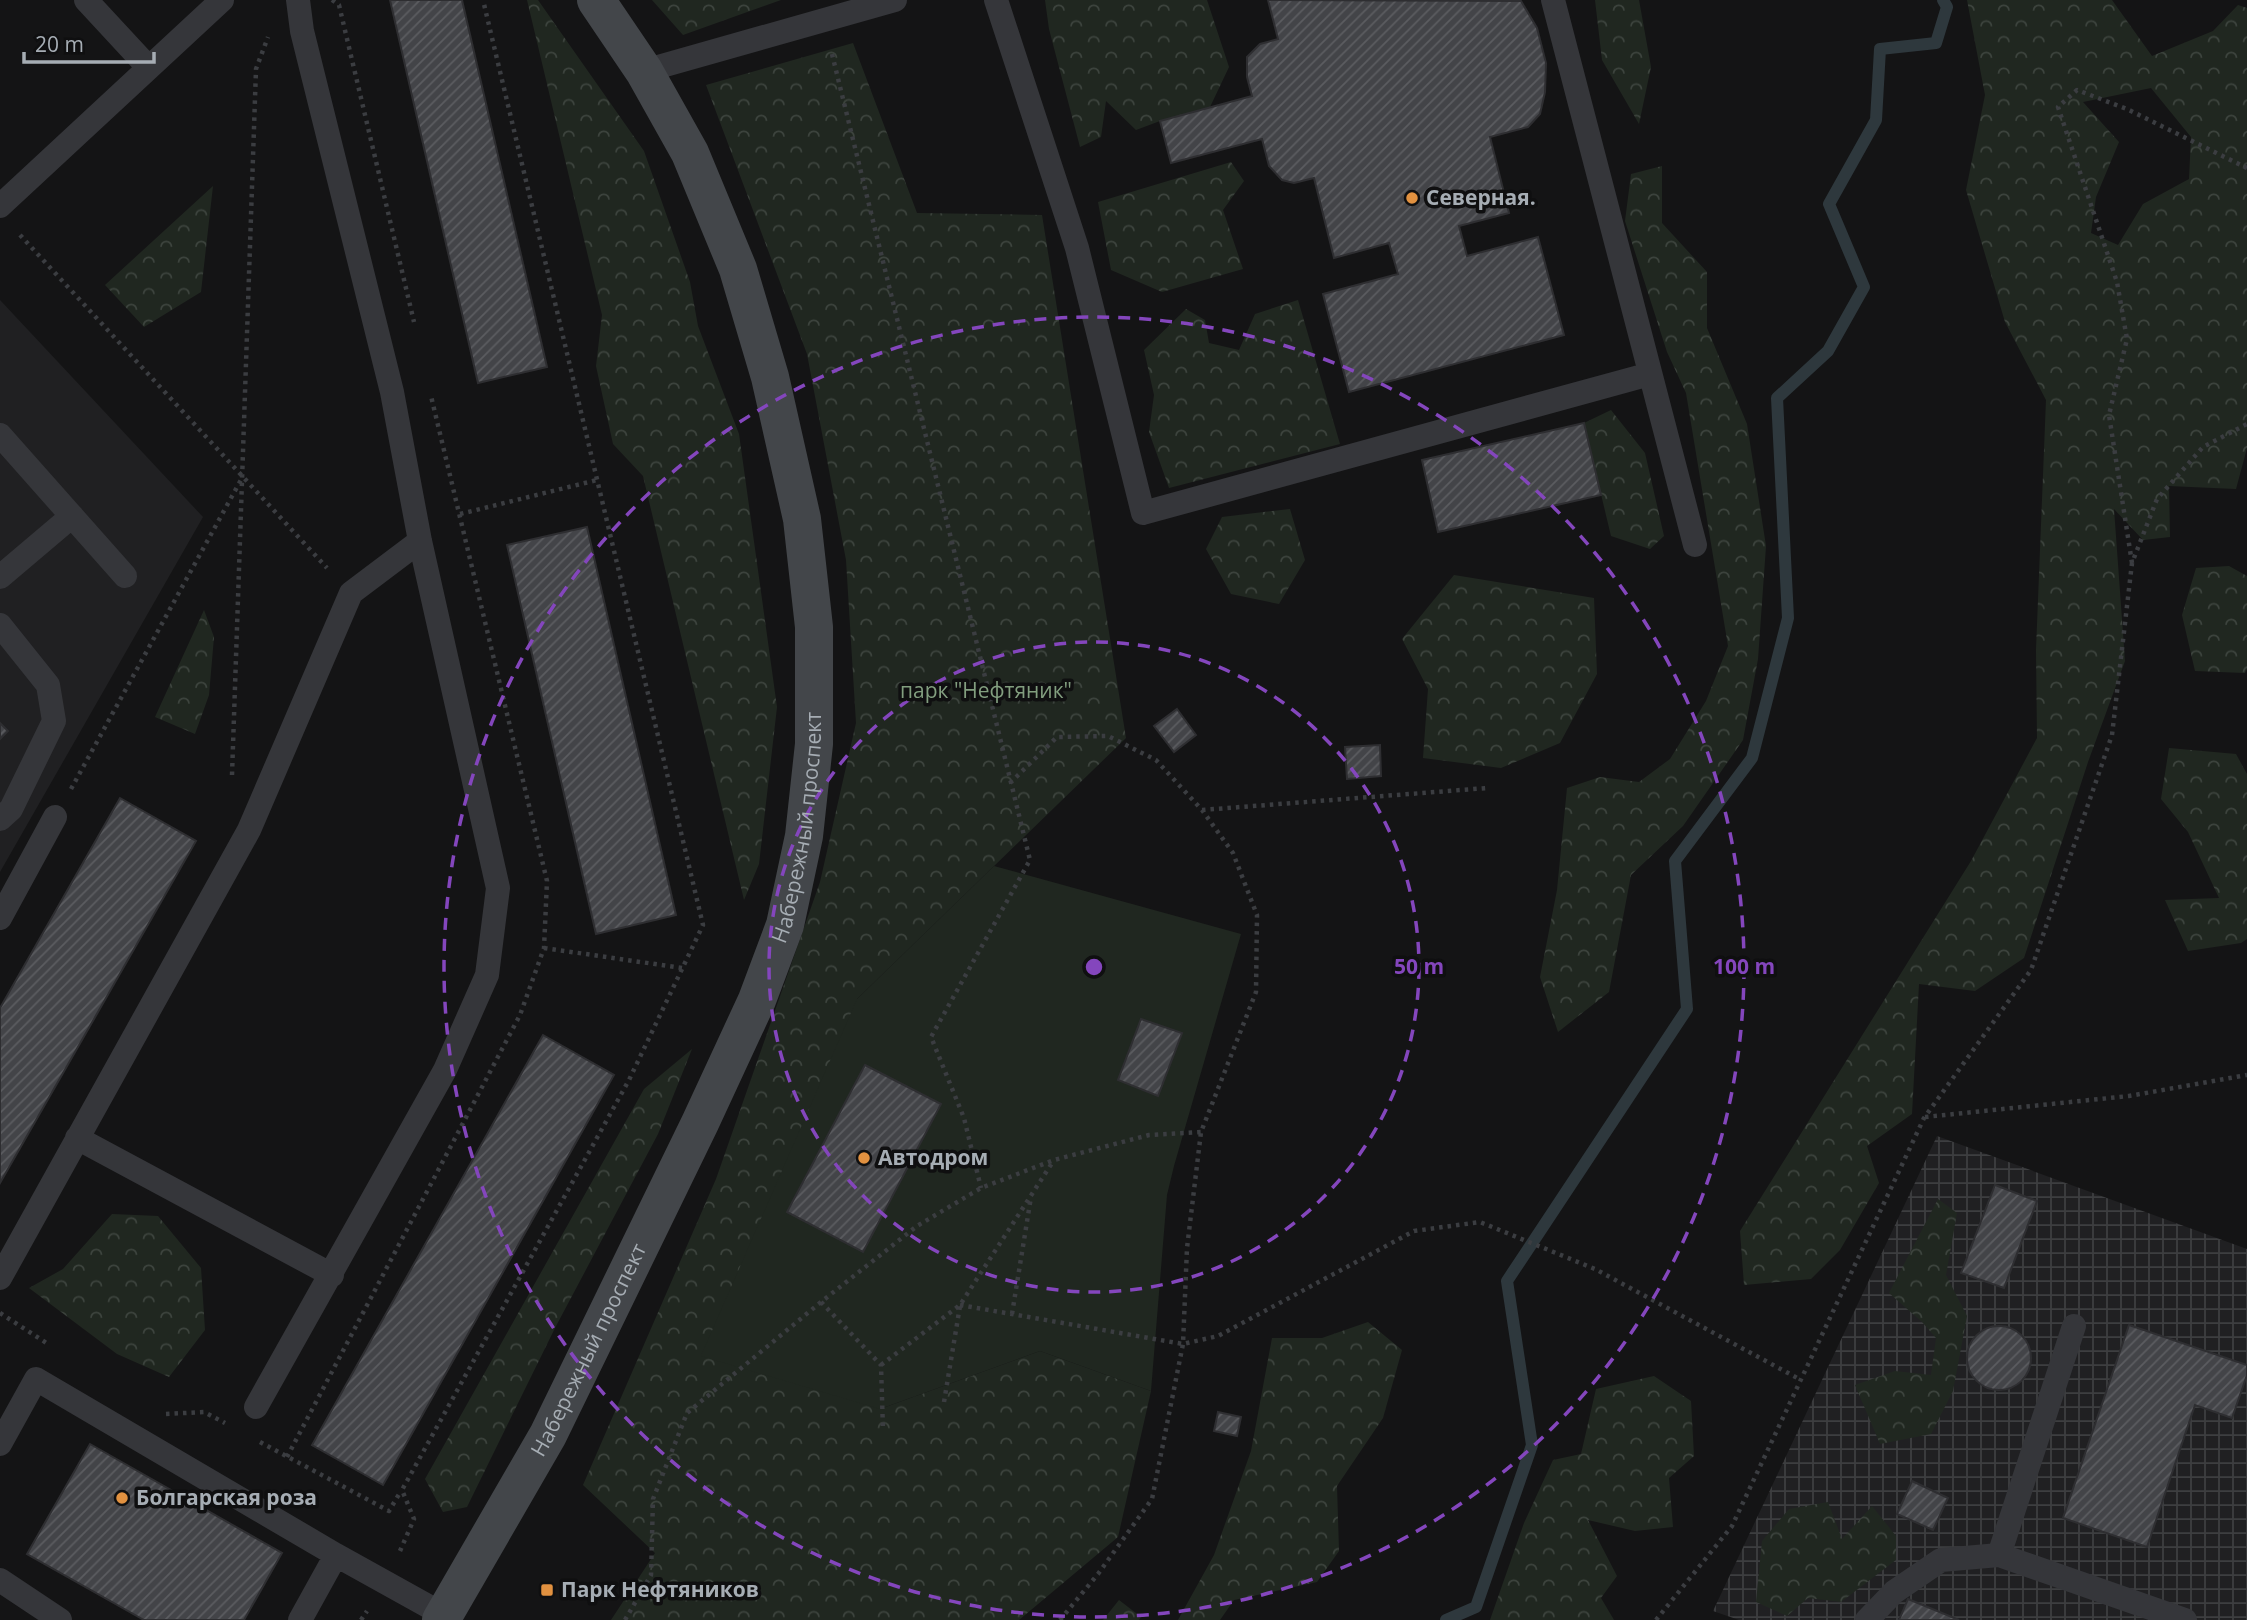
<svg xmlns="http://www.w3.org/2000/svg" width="2247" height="1620" font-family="'Open Sans',sans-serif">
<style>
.built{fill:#202022}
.industrial{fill:url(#industrial-grid)}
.forest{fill:url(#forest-crowns);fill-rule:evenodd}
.green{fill:#202720}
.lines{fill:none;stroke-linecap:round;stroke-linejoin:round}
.stream{stroke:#2e383d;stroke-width:12}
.building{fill:url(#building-hatch);stroke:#2e2e31;stroke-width:2}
.path{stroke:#3b3d41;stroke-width:4.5;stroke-dasharray:3.5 5;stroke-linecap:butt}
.lane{stroke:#35363a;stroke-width:24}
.secondary{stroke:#43464a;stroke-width:38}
.ring{fill:none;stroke:#8446bd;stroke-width:3.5;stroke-dasharray:12 9}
.poi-dot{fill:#e19140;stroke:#0f0f10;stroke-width:2.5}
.labels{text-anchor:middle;stroke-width:7;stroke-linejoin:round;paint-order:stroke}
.poi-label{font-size:21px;font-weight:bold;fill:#a6adb4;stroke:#0f0f10;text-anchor:start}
.park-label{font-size:21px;fill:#829e7f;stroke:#0f0f10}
.street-label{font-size:21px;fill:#a6adb4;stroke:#0f0f10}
.centre{fill:#8446bd;stroke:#0f0f10;stroke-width:3.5}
.ring-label{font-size:21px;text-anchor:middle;font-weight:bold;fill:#8446bd;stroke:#0f0f10;stroke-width:7;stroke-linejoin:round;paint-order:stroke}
</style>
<defs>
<pattern id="industrial-grid" width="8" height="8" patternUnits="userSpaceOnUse" patternTransform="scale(1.75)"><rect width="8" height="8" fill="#202022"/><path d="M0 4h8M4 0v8" fill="none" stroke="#3d3e40"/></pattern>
<pattern id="forest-crowns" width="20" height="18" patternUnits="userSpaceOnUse" patternTransform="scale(1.75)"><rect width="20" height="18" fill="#202720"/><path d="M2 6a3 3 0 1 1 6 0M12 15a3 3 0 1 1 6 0" fill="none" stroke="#3d443e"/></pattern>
<pattern id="building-hatch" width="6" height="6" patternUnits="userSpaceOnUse" patternTransform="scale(1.75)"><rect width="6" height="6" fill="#434448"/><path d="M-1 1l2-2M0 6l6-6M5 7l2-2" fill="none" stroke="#5b5c60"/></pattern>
</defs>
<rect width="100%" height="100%" fill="#141415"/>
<path class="built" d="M0,300L203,517L0,872Z"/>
<path class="industrial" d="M1937,1136L2247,1249V1620H1739L1713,1611Z"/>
<path class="forest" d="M527,0H538L644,151L690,282L698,326L739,434L777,707L759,864L744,900L643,476L613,444L596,366L602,315Z
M652,0H781L683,35Z
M1045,0H1207L1229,67L1210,107L1160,121L1136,130L1106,101L1101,137L1080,147L1049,29Z
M1595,0H1639L1651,67L1639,124L1602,60Z
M1967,0H2112L2152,56L2213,31L2238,5L2247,8V448L2236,489L2169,486L2170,537L2143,540L2114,509L2125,661L2088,762L2024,958L1975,991L1919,984L1912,1114L1867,1146L1879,1183L1840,1250L1811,1279L1744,1285L1740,1231L1971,861L2037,738L2036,650L2046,400L2005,322L1966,190L1985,95ZM2151,88L2191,137L2189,179L2143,204L2118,245L2091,233L2096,197L2119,142L2083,102Z
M853,43L917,213L1042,215L1126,738L857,999L880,1409L1040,1351L1151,1391L1118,1537L1019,1620H611L655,1553L583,1485L716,1179L820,882L856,723L846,560L807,354L706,85Z
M1231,162L1244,181L1223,210L1243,269L1162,292L1111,270L1098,202Z
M1662,166V223L1707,272V328L1747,424L1766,546L1758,659L1743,740L1683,826L1631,875L1609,992L1558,1032L1540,977L1557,890L1567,788L1600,777L1639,782L1670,759L1706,701L1728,646L1686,393L1667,352L1625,221L1631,174Z
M213,186L201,292L144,327L105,285Z
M1298,300L1340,444L1169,488L1149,432L1154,395L1144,350L1186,309L1205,320L1209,343L1239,350L1255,314Z
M1611,410L1645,453L1664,536L1650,549L1611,536L1584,423Z
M1290,509L1305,560L1279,604L1231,594L1206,549L1222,517Z
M2229,566L2247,576V669L2245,673L2195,671L2182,615L2196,568Z
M1454,575L1594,598L1597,674L1560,743L1501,768L1423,758L1428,689L1402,639Z
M204,610L214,637L209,695L195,734L155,717Z
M2169,748L2236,754L2247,774V939L2241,943L2188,951L2165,900L2219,898L2188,832L2161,799Z
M692,1049L658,1134L555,1328L467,1507L443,1512L425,1479L644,1089Z
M1938,1199L1957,1213L1946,1275L1967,1316L1953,1391L1931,1434L1880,1444L1855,1385L1895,1371L1931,1375L1936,1338L1922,1322L1889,1293Z
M112,1214L158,1216L201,1268L205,1330L169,1377L117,1354L29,1288L63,1269Z
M1368,1322L1402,1350L1383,1418L1337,1486L1339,1551L1317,1582L1234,1600L1220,1620H1178L1214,1555L1251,1451L1272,1338H1322Z
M1654,1376L1691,1401L1694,1456L1669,1478L1673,1527L1635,1531L1588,1520L1617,1576L1601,1598L1614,1620H1490L1524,1523L1553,1460L1581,1454L1596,1389Z
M1828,1502L1842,1539L1872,1506L1896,1536V1560L1841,1602L1808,1598L1787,1616L1756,1602L1762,1541L1789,1509Z
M1119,1600L1141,1617L1139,1620H1103Z"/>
<path class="green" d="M994,866L1241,934L1174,1166L1167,1195L1151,1391L1040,1351L880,1409L701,1356L857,999Z"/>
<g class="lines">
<path class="stream" d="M1446,1620L1476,1607L1532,1445L1507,1281L1687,1009L1675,861L1752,758L1788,618L1777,398L1828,351L1864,287L1829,204L1876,120L1880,49L1936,43L1947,7L1943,0"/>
</g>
<path class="building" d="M390,0H462L547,367L478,383Z
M1268,0L1521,1L1537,28L1546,63L1545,92L1540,114L1528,127L1490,137L1509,213L1459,226L1467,256L1538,237L1564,335L1349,392L1323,294L1398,274L1389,243L1334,258L1314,178L1294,183L1282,180L1269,166L1262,139L1171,163L1160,121L1252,96L1247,77V57L1260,44L1278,39Z
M1584,423L1601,495L1438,532L1422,460Z
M587,527L676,915L596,934L507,545Z
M1177,709L1196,735L1174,752L1154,726Z
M0,723L8,731L0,739Z
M1380,745L1381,776L1347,779L1345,747Z
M120,798L196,841L0,1183V1008Z
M1141,1019L1182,1033L1158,1096L1118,1080Z
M543,1035L614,1075L383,1485L312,1445Z
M865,1065L941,1104L863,1252L787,1212Z
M1995,1185L2037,1201L2004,1288L1961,1273Z
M2129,1325L2247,1365V1375L2232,1418L2195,1405L2147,1547L2063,1518Z
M1967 1358a32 32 0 1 1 64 0a32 32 0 1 1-64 0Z
M1218,1412L1241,1417L1237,1436L1214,1431Z
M90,1444L282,1553L244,1620H144L27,1554Z
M1912,1481L1948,1498L1933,1530L1897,1514Z
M1908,1599L1959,1620H1899Z"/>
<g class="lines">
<path class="path" d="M332,0L339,5L414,322
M832,54L1030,860L931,1037L964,1118L981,1188
M20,235L327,568
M460,514L597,480
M2132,563L2109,415L2127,339L2117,282L2058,107L2077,90L2127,109L2247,168
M232,775L256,69L268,37
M1010,783L1057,737L1108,736L1156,760L1202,810L1233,853L1257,915L1256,992L1201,1132L1187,1248L1183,1344L1152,1499L1098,1574L1060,1620
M71,789L242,478
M1202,810L1487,788
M544,948L682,968
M1925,1117L2129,1096L2247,1075
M821,1302L881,1365L883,1430
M960,1305L1183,1344L1218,1336L1414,1231L1480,1222L1595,1269L1801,1380
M0,1313L48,1344
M1012,1314L1031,1197
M881,1365L960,1305L1054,1160
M944,1402L960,1306
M166,1414L204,1412L225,1423
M260,1442L389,1511L401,1491
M287,1457L520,1015L544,948L547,881L431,396
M400,1551L414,1519L402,1490L629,1080L703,925L483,0
M361,1620L367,1611
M625,1620L651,1575L653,1499L687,1413L821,1302L917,1226L981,1188L1054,1160L1149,1135L1201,1132
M1656,1620L1732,1526L1924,1118L2031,970L2112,735L2132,563L2157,499L2203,447L2247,424"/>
<path class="lane" d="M86,0L148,67
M996,0L1077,248L1143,513L1650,374
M1553,0L1695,545
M644,71L895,0
M0,206L222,0
M0,435L125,576
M0,577L72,516
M0,625L48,685L54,721L11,809L0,819
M0,918L55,817
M77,1138L332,1275
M0,1278L249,830L351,593L420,541
M256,1407L445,1070L487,975L498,888L420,541L392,392L302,31L298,0
M0,1444L36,1379L336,1555L444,1615
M1999,1555L2074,1326
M0,1580L60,1620
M300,1620L336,1555
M1867,1620L1894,1592L1941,1560L1999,1555L2185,1620"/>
<path class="secondary" id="s1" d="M441,1620L548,1435L700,1123L757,1000L785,925L804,836L814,744V627L802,519L770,377L738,269L690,153L644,71L596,0"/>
</g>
<g class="ring">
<circle cx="1094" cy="967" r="325"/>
<circle cx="1094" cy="967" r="650"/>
</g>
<g class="poi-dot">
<circle cx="1412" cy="198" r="7"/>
<circle cx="864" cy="1158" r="7"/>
<circle cx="122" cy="1498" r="7"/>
<rect x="540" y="1583" width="14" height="14" rx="3.5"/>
</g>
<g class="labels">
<g class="poi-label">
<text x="1426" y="205">Северная.</text>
<text x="878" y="1165">Автодром</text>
<text x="136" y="1505">Болгарская роза</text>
<text x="561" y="1597">Парк Нефтяников</text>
</g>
<g class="park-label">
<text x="986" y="698">парк "Нефтяник"</text>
</g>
<g class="street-label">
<text dy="7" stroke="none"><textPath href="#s1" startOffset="875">Набережный проспект</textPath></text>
<text dy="7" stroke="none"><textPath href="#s1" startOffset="308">Набережный проспект</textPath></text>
</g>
</g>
<circle cx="1094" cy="967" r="10" class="centre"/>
<g class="ring-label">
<text x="1419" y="974">50 m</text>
<text x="1744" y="974">100 m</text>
</g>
<path d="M24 52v10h130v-10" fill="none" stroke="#a6adb4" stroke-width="3.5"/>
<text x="35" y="52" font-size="21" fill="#a6adb4" stroke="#0f0f10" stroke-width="5" paint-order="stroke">20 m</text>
</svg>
